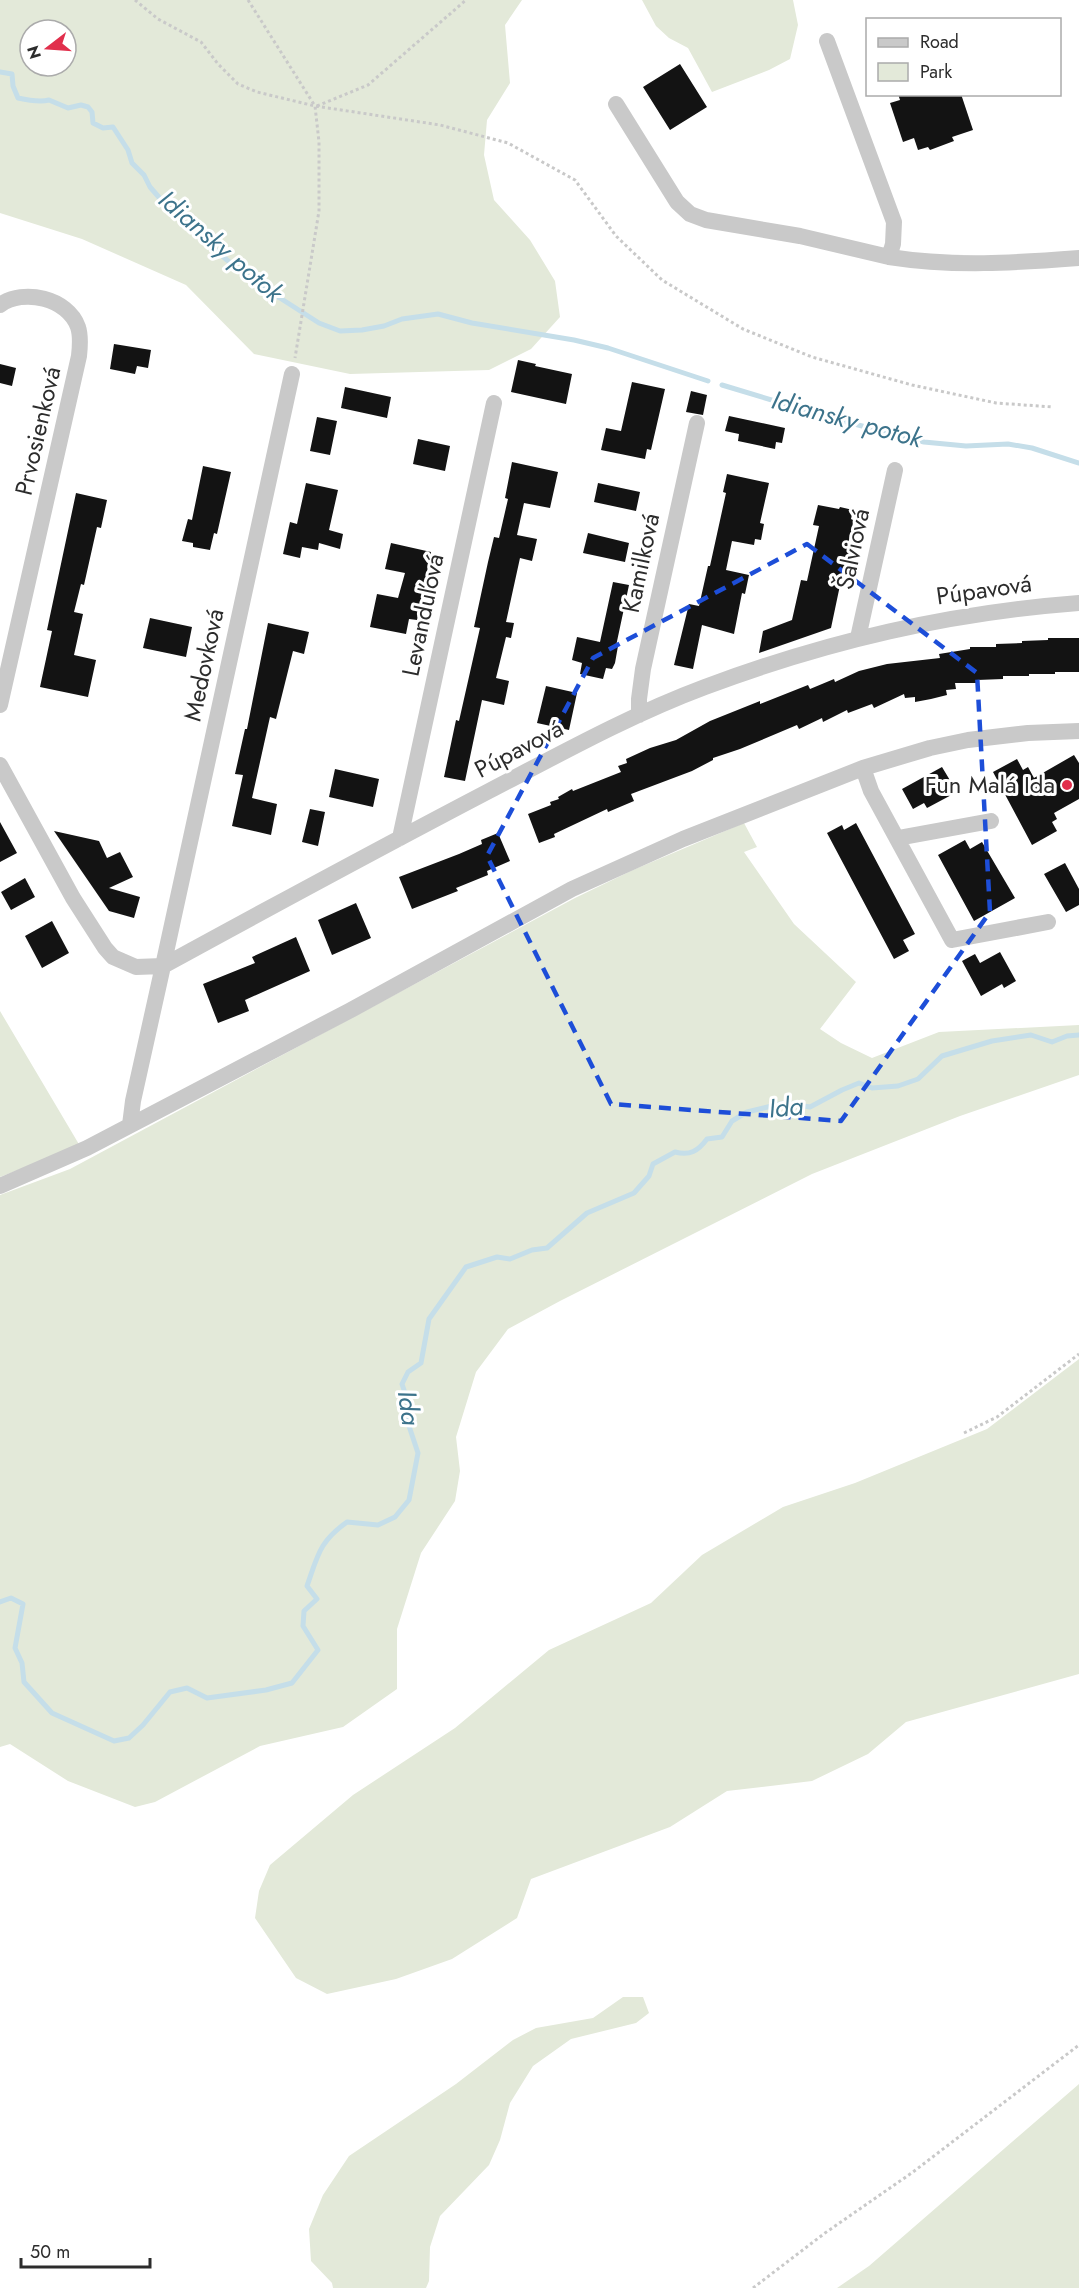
<svg xmlns="http://www.w3.org/2000/svg" width="1079" height="2288" font-family="Jost,sans-serif">
<style>
.green{fill:#e3e9d9;fill-rule:evenodd}
.lines{fill:none;stroke-linecap:round;stroke-linejoin:round}
.stream{stroke:#c5dee9;stroke-width:5}
.building{fill:#131313}
.path{stroke:#c9c9c9;stroke-width:3;stroke-dasharray:3 3;stroke-linecap:butt}
.minor{stroke:#c9c9c9;stroke-width:16}
.marked{fill:none;stroke:#1d4ed8;stroke-width:4.5;stroke-dasharray:12 8;stroke-linejoin:round}
.poi-dot{fill:#e12f4c;stroke:#fff;stroke-width:2}
.labels{text-anchor:middle;stroke-width:6;stroke-linejoin:round;paint-order:stroke}
.street-label{font-size:24px;fill:#2c2c2c;stroke:#fff}
.poi-label{font-size:24px;fill:#2c2c2c;stroke:#fff;text-anchor:end}
.water-label{font-size:26px;font-style:italic;fill:#3c738b;stroke:#fff}
</style>
<rect width="100%" height="100%" fill="#fff"/>
<path class="green" d="M0,0H522L505,25L510,83L487,120L484,155L494,200L530,240L555,281L560,317L531,349L489,370L350,374L254,354L186,285L82,239L0,213ZM30,30H66V66H30Z
M642,0H793L798,25L790,59L769,70L712,92L688,48L669,38L656,26Z
M744,823L757,847L744,852L794,924L856,982L820,1029L841,1043L872,1058L939,1032L1079,1025V1075L960,1116L812,1174L560,1301L508,1329L476,1372L456,1437L460,1471L455,1501L421,1553L397,1629V1689L343,1727L260,1746L155,1802L135,1807L68,1781L10,1744L0,1747V1195L70,1169L575,898L633,870Z
M0,1011L80,1146L0,1177Z
M1079,1359V1674L906,1722L868,1754L812,1781L727,1791L670,1827L531,1879L517,1918L452,1959L396,1979L327,1994L296,1978L255,1918L259,1891L270,1865L353,1795L455,1728L549,1650L651,1603L702,1555L783,1507L855,1483L987,1429Z
M623,1997H643L649,2013L636,2023L571,2039L533,2066L510,2103L500,2140L489,2165L440,2216L430,2247L429,2281L426,2288H333L332,2283L311,2261L309,2229L323,2195L349,2156L456,2084L513,2040L536,2028L593,2018Z
M1079,2084V2288H837L869,2266Z"/>
<g class="lines">
<path class="stream" d="M0,72L12,74L13,86L18,98C27,100 41,102 49,100L68,108L81,105L88,107L92,112L93,123L103,128L113,127L128,150L132,163L144,175L150,187L171,211L227,260L268,292L280,298L319,323L340,331L362,330L384,326L402,319L438,314L472,323L574,340L608,348L708,381
M722,385L835,419L924,442L966,446L1008,444L1032,448L1079,463
M0,1602L11,1598L23,1604L15,1648L22,1663L24,1682L52,1713L114,1741L129,1738L143,1725L170,1692L187,1688L207,1698L266,1690L292,1683L318,1650L303,1626L304,1611L317,1599L307,1586C318,1555 319,1542 347,1522L378,1525L395,1517L409,1500L418,1453L409,1426L408,1402L402,1384L408,1372L421,1363L429,1319L466,1267L497,1257L510,1259L532,1250L547,1248L587,1213L634,1193L649,1176L653,1164L675,1152C690,1156 698,1151 707,1139L722,1137L732,1121L747,1112L784,1103L810,1107L842,1090L859,1083L872,1088L898,1086L918,1079L942,1056L992,1041L1031,1035L1052,1042L1067,1036L1079,1035"/>
</g>
<path class="building" d="M680,64L707,107L670,130L643,87Z
M898,94H961L973,130L952,137L954,141L930,150L928,147L918,150L914,138L903,142L890,103L900,100Z
M114,344L151,350L148,368L137,366L135,374L110,369Z
M518,360L536,364L535,366L572,374L566,404L511,392Z
M0,364L16,368L12,386L0,383Z
M632,382L665,389L651,450L647,449L645,459L601,450L606,428L621,431Z
M345,387L391,397L387,418L341,408Z
M691,391L707,395L703,415L686,412Z
M729,416L785,428L782,443L776,442L775,449L738,441L739,434L725,431Z
M317,417L337,421L330,455L310,451Z
M418,439L450,446L445,471L413,464Z
M512,462L558,472L550,508L524,503L517,535L537,539L532,561L520,558L506,622L514,623L511,638L506,637L496,678L509,681L504,705L482,700L465,781L444,777L456,720L459,721L480,628L474,627L488,562L494,537L499,538L508,499L505,498Z
M203,466L231,472L217,534L214,533L210,550L193,547V543L182,541L188,519L192,520Z
M727,474L769,483L760,523L764,524L761,540L755,539L754,545L732,541L726,570L749,575L745,594L742,593L734,634L702,625L693,669L674,665L689,604L699,606L708,566H710L726,493L723,492Z
M306,483L338,490L329,530L343,534L340,549L319,543L318,550L302,547L300,558L283,554L290,522L297,524Z
M598,483L640,492L636,511L594,502Z
M76,493L107,500L101,528L97,527L84,585L81,584L74,612L83,614L74,655L96,660L88,697L40,687L52,631L47,630Z
M818,505L839,509L840,507L853,510L851,519L853,520L852,532L847,545L851,546L846,571H843L831,628L759,653L763,631L792,620L801,580L807,581L819,526L813,525Z
M588,533L629,543L625,562L583,553Z
M391,543L431,552L417,620L409,619L406,634L370,627L377,594L398,598L405,573L385,569Z
M613,582L629,585L616,646H618L615,663L612,669L606,668L603,679L580,674L582,663L572,660L577,637L600,642Z
M150,618L192,627L186,657L143,648Z
M268,623L309,632L304,654L293,651L276,719L270,717L252,798L277,804L271,835L232,826L243,775L235,774L245,729H247Z
M1048,638H1079V672H1055V674H1029V676H1003V679L977,680V683H955L956,689L946,690L947,695L931,699L915,702V697L905,698L904,694L874,708L872,704L848,713L847,710L823,722L822,718L799,729L797,725L740,749L713,758V760L692,771L631,794L634,801L608,812L607,809L554,834L555,837L539,843L528,814L551,805L550,802L559,799L558,797L572,789L573,791L621,772L618,766L627,763L626,759L650,748L676,740L710,721L760,701V704L808,685L810,689L834,679L835,682L859,671L887,664L940,658L939,654L970,649V647H996V644L1022,643V641L1048,640Z
M546,686L577,693L569,730L537,723Z
M1074,755L1079,763V799L1054,813L1057,819L1052,822L1057,831L1032,845L993,772L1017,759L1023,770L1028,767L1034,778Z
M942,767L957,792L927,808L924,803L913,809L902,789Z
M335,769L379,779L373,807L329,797Z
M310,809L325,812L318,846L302,842Z
M0,822L17,853L0,862Z
M856,823L915,934L903,940L909,951L894,959L827,833L842,825L844,830Z
M54,831L99,841L107,858L120,852L133,877L109,888L140,897L134,918L109,911Z
M498,833L510,861L487,871L488,875L456,888L458,891L412,909L399,877L459,854L482,844L481,840Z
M965,840L970,849L982,842L1015,898L974,921L938,855Z
M1065,863L1079,889V905L1066,912L1044,874Z
M25,878L35,897L11,910L1,892Z
M356,903L371,938L332,955L318,920Z
M52,921L69,953L42,968L25,936Z
M296,937L310,971L245,1000L249,1011L218,1023L203,984L255,963L252,957Z
M1000,952L1016,981L1004,988L1002,984L981,996L962,961L975,954L980,963Z"/>
<g class="lines">
<path class="path" d="M135,0L158,19L201,42L218,64L238,84L257,92L315,106L440,125L508,143L575,180L616,236L662,280L743,329L812,357L912,385L996,403L1053,407
M248,0L315,106L319,142V211L295,358
M317,106L368,85L466,0
M964,1433L997,1417L1079,1354
M753,2288L825,2233L913,2172L1079,2045"/>
<path class="minor" d="M827,41L894,222L893,244L889,257C953,267 1015,263 1079,258
M616,104L677,202L690,214L706,220L800,236L889,257
M0,305C23,288 68,298 78,327C81,336 80,347 79,356L0,705
M858,638L895,470
M639,715V699L643,669L697,423
M0,765L73,898L105,948L113,957L136,967L163,966L292,374
M863,768L871,791L952,940L1048,922
M400,838L494,403
M898,838L991,821
M130,1125L133,1101L163,966C271,907 380,848 489,791C560,754 630,715 705,687C828,641 948,613 1079,603
M0,1186L87,1148L349,1011L572,889L683,839L863,768L930,748L968,740L1028,733L1079,731"/>
</g>
<path class="marked" d="M807,544L977,673L990,912L841,1121L611,1104L487,856L593,658Z"/>
<circle class="poi-dot" cx="1067" cy="785" r="6"/>
<g class="labels">
<g class="street-label">
<text transform="translate(38 431) rotate(-77)" y="8">Prvosienková</text>
<text transform="translate(853 549) rotate(-78)" y="8">Šalviová</text>
<text transform="translate(641 563) rotate(-78)" y="8">Kamilková</text>
<text transform="translate(984 590) rotate(-8)" y="8">Púpavová</text>
<text transform="translate(423 615) rotate(-78)" y="8">Levanduľová</text>
<text transform="translate(204 665) rotate(-78)" y="8">Medovková</text>
<text transform="translate(519 749) rotate(-28)" y="8">Púpavová</text>
</g>
<g class="poi-label">
<text x="1055" y="793">Fun Malá Ida</text>
</g>
<g class="water-label">
<text transform="translate(221 246) rotate(41)" y="9">Idiansky potok</text>
<text transform="translate(847 419) rotate(15)" y="9">Idiansky potok</text>
<text transform="translate(786 1107) rotate(-5)" y="9">Ida</text>
<text transform="translate(409 1408) rotate(82)" y="9">Ida</text>
</g>
</g>
<rect x="866" y="18" width="195" height="78" fill="#ffffff" stroke="#ababab" stroke-width="1.5"/>
<rect x="878" y="38" width="30" height="9" fill="#c9c9c9" stroke="#ababab" stroke-width="1.5"/>
<text x="920" y="48" font-size="18" fill="#2c2c2c">Road</text>
<rect x="878" y="63" width="30" height="18" fill="#e3e9d9" stroke="#ababab" stroke-width="1.5"/>
<text x="920" y="78" font-size="18" fill="#2c2c2c">Park</text>
<g transform="translate(48 48) rotate(253)"><circle r="28" fill="#ffffff" stroke="#ababab" stroke-width="1.5"/>
<path d="M0-4.5L10 22L0 15L-10 22Z" fill="#e12f4c"/>
<text y="-9" font-size="16" font-weight="bold" text-anchor="middle" fill="#2c2c2c">N</text>
</g>
<path d="M21 2258v9h129v-9" fill="none" stroke="#2c2c2c" stroke-width="3"/>
<text x="30" y="2258" font-size="18" fill="#2c2c2c" stroke="#ffffff" stroke-width="4.5" paint-order="stroke">50 m</text>
</svg>
